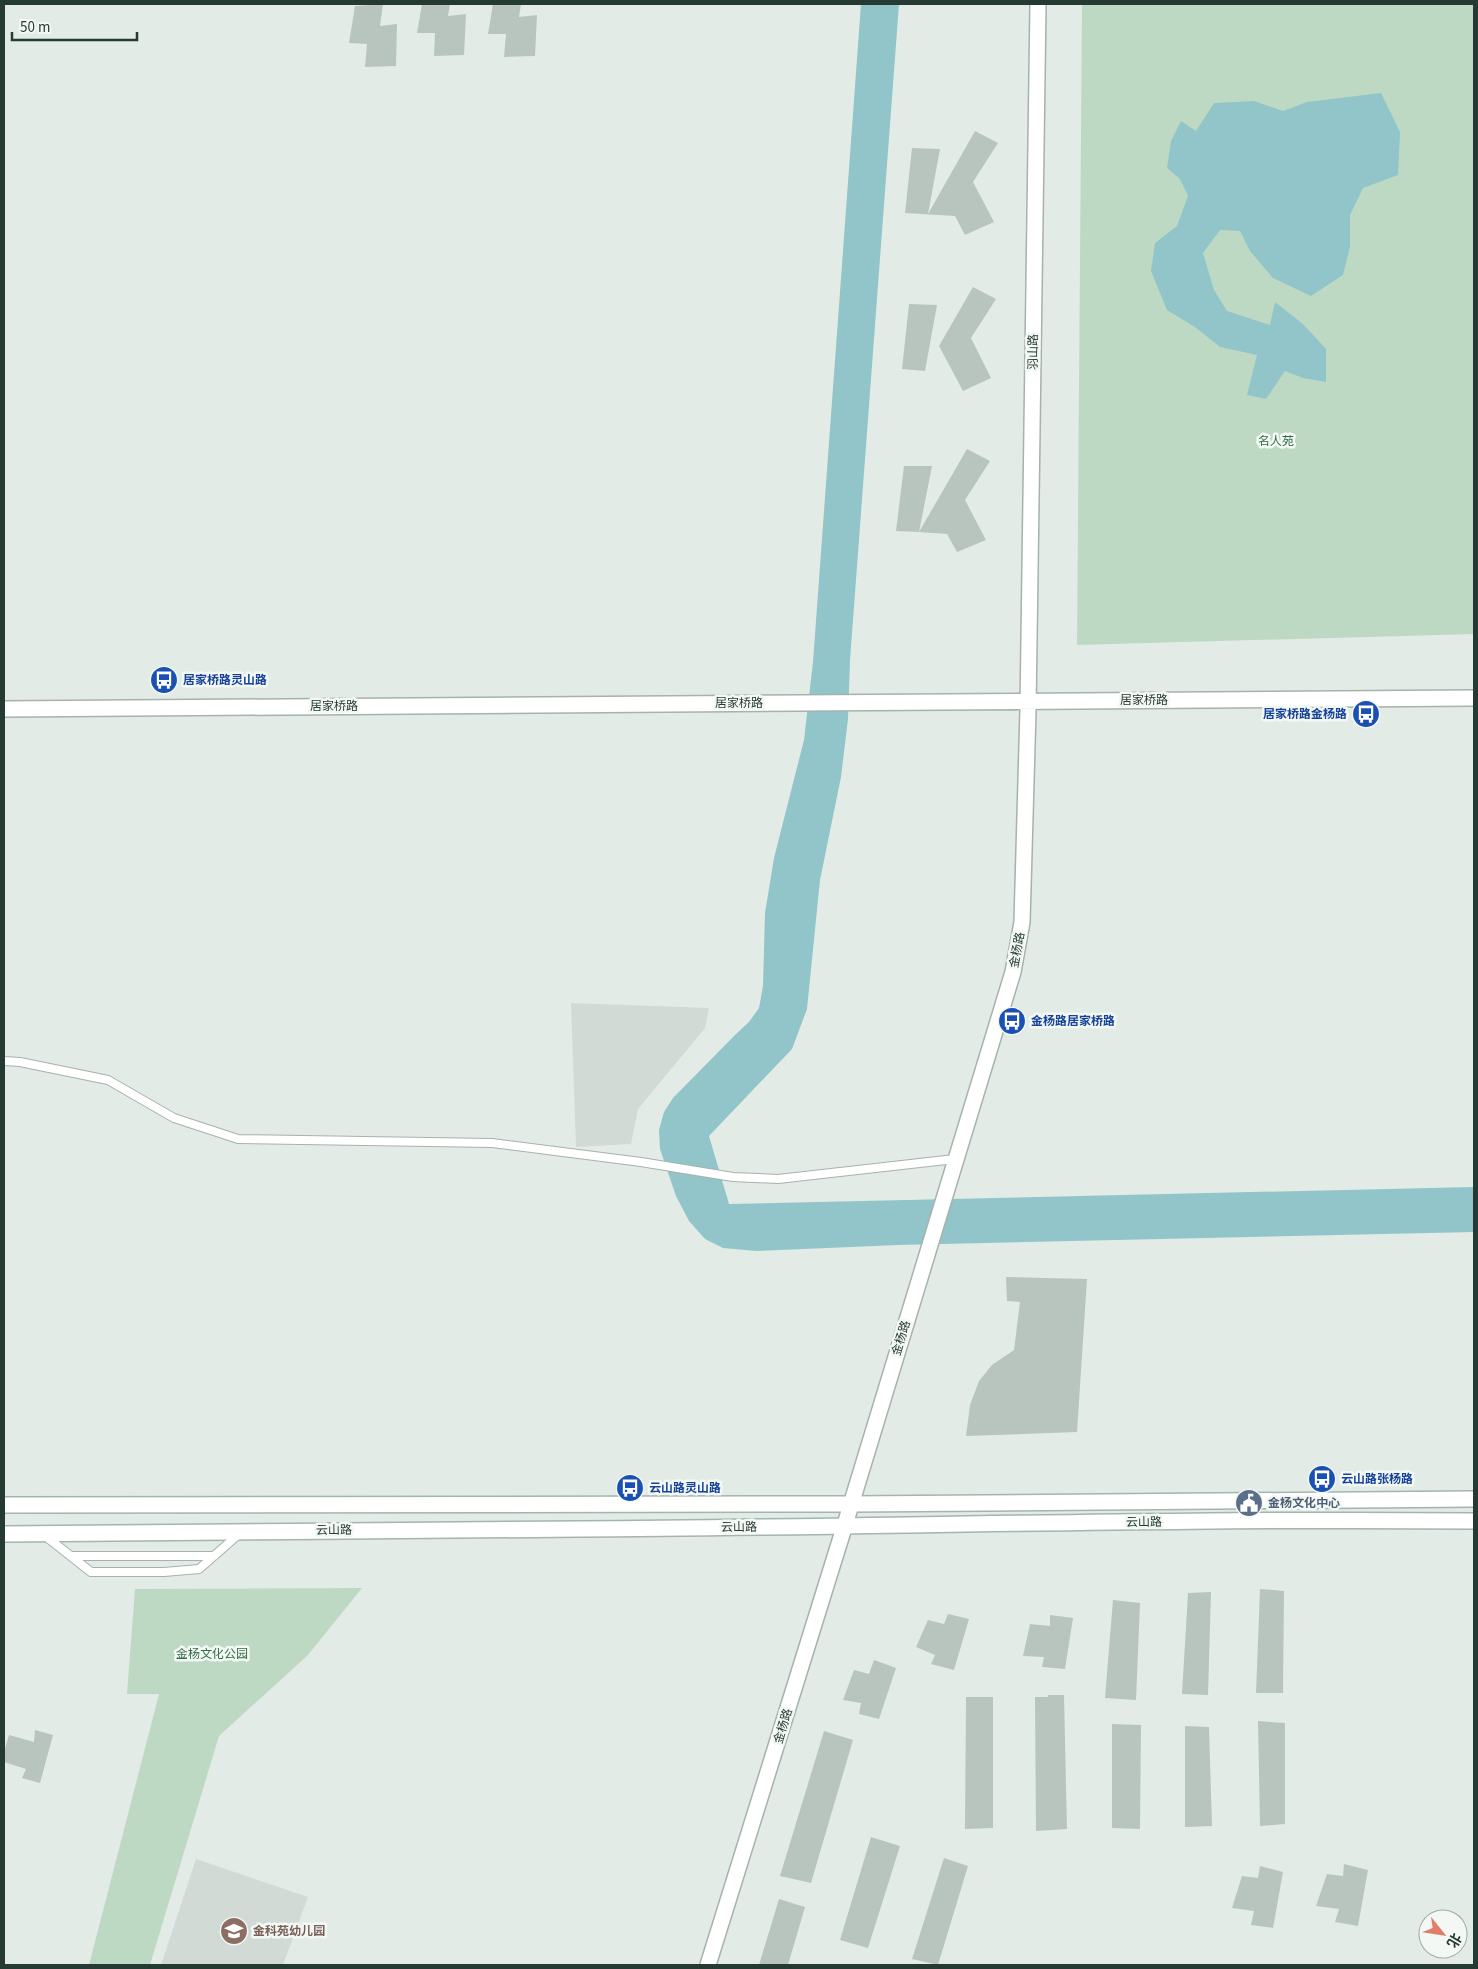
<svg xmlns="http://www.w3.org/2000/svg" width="1478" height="1969" font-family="'Source Sans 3','Noto Sans SC',sans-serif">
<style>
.built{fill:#d1dad5}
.green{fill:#bed9c3}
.water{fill:#91c5c9}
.building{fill:#b8c5bf}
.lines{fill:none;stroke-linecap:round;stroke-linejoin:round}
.service-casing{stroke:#a6b2ac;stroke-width:10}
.tertiary-casing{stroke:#a6b2ac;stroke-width:18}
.secondary-casing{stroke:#a3b5ad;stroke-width:18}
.service{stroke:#fff;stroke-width:8}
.tertiary{stroke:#fff;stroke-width:15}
.secondary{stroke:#fff;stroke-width:15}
.labels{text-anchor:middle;stroke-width:5;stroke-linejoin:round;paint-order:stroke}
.street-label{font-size:12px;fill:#253a32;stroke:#f3f8f5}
.park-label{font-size:12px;fill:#346c45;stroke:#f3f8f5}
.transit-label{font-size:12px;font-weight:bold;fill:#164399;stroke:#f3f8f5;text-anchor:start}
.service-label{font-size:12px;font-weight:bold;fill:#4e5e75;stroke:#f3f8f5;text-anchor:start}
.education-label{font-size:12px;font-weight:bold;fill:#785e54;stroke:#f3f8f5;text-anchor:start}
</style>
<rect width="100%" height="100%" fill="#e3ebe6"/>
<path class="built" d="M571,1003L709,1008L705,1028L638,1109L631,1144L576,1147Z
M196,1859L308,1897L283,1965H161Z"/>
<path class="green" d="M1082,4H1474V634L1077,645Z
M362,1588L308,1655L219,1736L150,1965H89L159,1694H127L135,1589Z"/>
<path class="water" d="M861,4H899L850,660L848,719L841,777L820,880L807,1009L792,1049L709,1136L729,1204L1474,1187V1232L898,1245L756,1251L723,1248L705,1239L689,1221L676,1196L660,1149L659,1130L664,1112L673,1098L736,1034L749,1022L759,1008L763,986L765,913L774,858L804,740L813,662Z
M1381,93L1400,132L1398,175L1363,188L1350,215V247L1343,275L1311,296L1273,278L1250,251L1240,231L1220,230L1203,253L1214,290L1227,311L1270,325L1275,302L1303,324L1326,349V382L1303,378L1285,371L1266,399L1247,395L1257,355L1220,347L1195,327L1167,310L1151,271L1155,243L1177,226L1188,196L1180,179L1167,168L1171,141L1181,121L1196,131L1214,103L1254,101L1283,111L1307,102Z"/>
<path class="building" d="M383,4L380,26L397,24L396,66L365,67L367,44L349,43L355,6Z
M422,4H450L448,16L466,14L464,55L434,56L435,33H417Z
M493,4H521L519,17L537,15L535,56L504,57L506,34H488Z
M975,131L998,143L973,182L994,222L965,235L955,216L905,213L912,148L940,149L928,214Z
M973,287L996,299L971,338L991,378L963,391L939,346Z
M909,304L937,305L925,371L902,369Z
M967,449L990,461L965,500L986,540L957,552L947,534L919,532Z
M904,466H932L919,532L896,531Z
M1006,1277L1087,1279L1077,1432L966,1436L970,1405L979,1381L992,1365L1014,1350L1020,1302L1007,1301Z
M1260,1589L1284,1591L1283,1693H1256Z
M1211,1592L1208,1695L1182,1694L1188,1593Z
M1113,1600L1140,1603L1136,1700L1105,1698Z
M948,1614L969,1619L954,1670L931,1664L935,1655L916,1647L928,1620L944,1624Z
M1050,1615L1073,1618L1065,1669L1042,1667L1044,1657L1023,1656L1030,1624L1050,1626Z
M874,1660L896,1668L879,1719L859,1714L861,1703L843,1700L854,1670L869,1674Z
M1048,1695H1064L1067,1829L1036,1831L1035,1697H1048Z
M966,1697H993V1828L965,1829Z
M1258,1721L1285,1723V1824L1260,1826Z
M1112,1724L1141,1725L1140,1829L1112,1828Z
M1185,1726L1209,1727L1212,1826L1185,1827Z
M35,1730L53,1735L40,1783L22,1778L26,1769L4,1762V1752L9,1735L34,1742Z
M824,1731L853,1740L811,1883L780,1876Z
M871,1837L900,1846L868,1948L840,1940Z
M944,1858L968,1866L938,1965L912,1959Z
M1344,1864L1368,1870L1358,1926L1335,1922L1339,1909L1316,1906L1327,1874L1343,1876Z
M1260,1866L1283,1872L1273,1928L1251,1925L1254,1911L1232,1908L1242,1876L1258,1878Z
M779,1899L805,1907L788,1965H759Z"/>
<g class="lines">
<g class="service-casing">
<path id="service" d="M4,1061L20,1062L108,1080L174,1118L238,1139L492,1143L641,1162L733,1177L778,1179L955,1159
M44,1535L91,1572H164L199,1569L239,1534
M71,1556H214"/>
</g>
<g class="tertiary-casing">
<path id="tertiary" d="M4,709L1474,698
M708,1965L843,1531L1013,972L1022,922L1028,710L1038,4"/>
</g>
<g class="secondary-casing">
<path id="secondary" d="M4,1505L851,1504L1474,1499
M4,1534C196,1532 388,1531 580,1529C878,1527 1176,1518 1474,1521"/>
</g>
<use href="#service" class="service"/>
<use href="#tertiary" class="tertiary"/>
<use href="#secondary" class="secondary"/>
</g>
<defs>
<g id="bus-disc" transform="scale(1.4375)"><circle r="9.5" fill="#1a4fb4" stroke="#f3f8f5"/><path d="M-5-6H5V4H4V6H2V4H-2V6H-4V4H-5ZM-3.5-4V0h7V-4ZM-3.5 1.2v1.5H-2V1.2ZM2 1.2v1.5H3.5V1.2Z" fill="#fff"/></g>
<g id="civic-disc" transform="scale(1.4375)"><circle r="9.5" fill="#5c6f8a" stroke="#f3f8f5"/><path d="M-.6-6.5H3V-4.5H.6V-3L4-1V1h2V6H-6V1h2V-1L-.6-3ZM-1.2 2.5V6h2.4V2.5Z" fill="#fff"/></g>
<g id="school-disc" transform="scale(1.4375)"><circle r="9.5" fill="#8d6e63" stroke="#f3f8f5"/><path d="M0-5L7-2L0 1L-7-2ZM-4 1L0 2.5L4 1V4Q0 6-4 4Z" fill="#fff"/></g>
</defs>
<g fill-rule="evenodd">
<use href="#bus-disc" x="164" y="680"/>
<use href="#bus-disc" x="1366" y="714"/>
<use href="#bus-disc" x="1012" y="1021"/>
<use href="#bus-disc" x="1322" y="1479"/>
<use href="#bus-disc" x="630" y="1488"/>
<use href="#civic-disc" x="1249" y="1503"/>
<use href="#school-disc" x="234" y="1931"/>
</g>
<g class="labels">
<g class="street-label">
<text transform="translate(1033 352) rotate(-89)" y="4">羽山路</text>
<text x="1144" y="704">居家桥路</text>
<text x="739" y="707">居家桥路</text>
<text x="334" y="710">居家桥路</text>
<text transform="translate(1017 950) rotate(-79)" y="4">金杨路</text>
<text transform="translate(901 1338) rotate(-73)" y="4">金杨路</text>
<text transform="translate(1144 1522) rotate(-1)" y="4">云山路</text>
<text transform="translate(739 1527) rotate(-1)" y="4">云山路</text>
<text transform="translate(334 1530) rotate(-1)" y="4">云山路</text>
<text transform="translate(783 1726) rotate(-73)" y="4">金杨路</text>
</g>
<g class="park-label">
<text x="1276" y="445">名人苑</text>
<text x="212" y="1658">金杨文化公园</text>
</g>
<g class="transit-label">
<text x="183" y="684">居家桥路灵山路</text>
<text x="1347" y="718" text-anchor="end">居家桥路金杨路</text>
<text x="1031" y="1025">金杨路居家桥路</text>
<text x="1341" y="1483">云山路张杨路</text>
<text x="649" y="1492">云山路灵山路</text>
</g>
<g class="service-label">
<text x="1268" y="1507">金杨文化中心</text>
</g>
<g class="education-label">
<text x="253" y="1935">金科苑幼儿园</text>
</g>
</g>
<rect width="1478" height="1969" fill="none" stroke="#253a32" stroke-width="10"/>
<g transform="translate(1443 1934) rotate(120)"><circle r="24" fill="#f3f8f5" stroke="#a1aca7"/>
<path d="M0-4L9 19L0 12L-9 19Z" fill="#e17e6a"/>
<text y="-8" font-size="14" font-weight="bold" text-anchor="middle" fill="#253a32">北</text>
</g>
<path d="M12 32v8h125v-8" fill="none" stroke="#253a32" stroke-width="2.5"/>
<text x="20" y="32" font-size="15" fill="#253a32" stroke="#f3f8f5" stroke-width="4" paint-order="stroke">50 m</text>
</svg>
